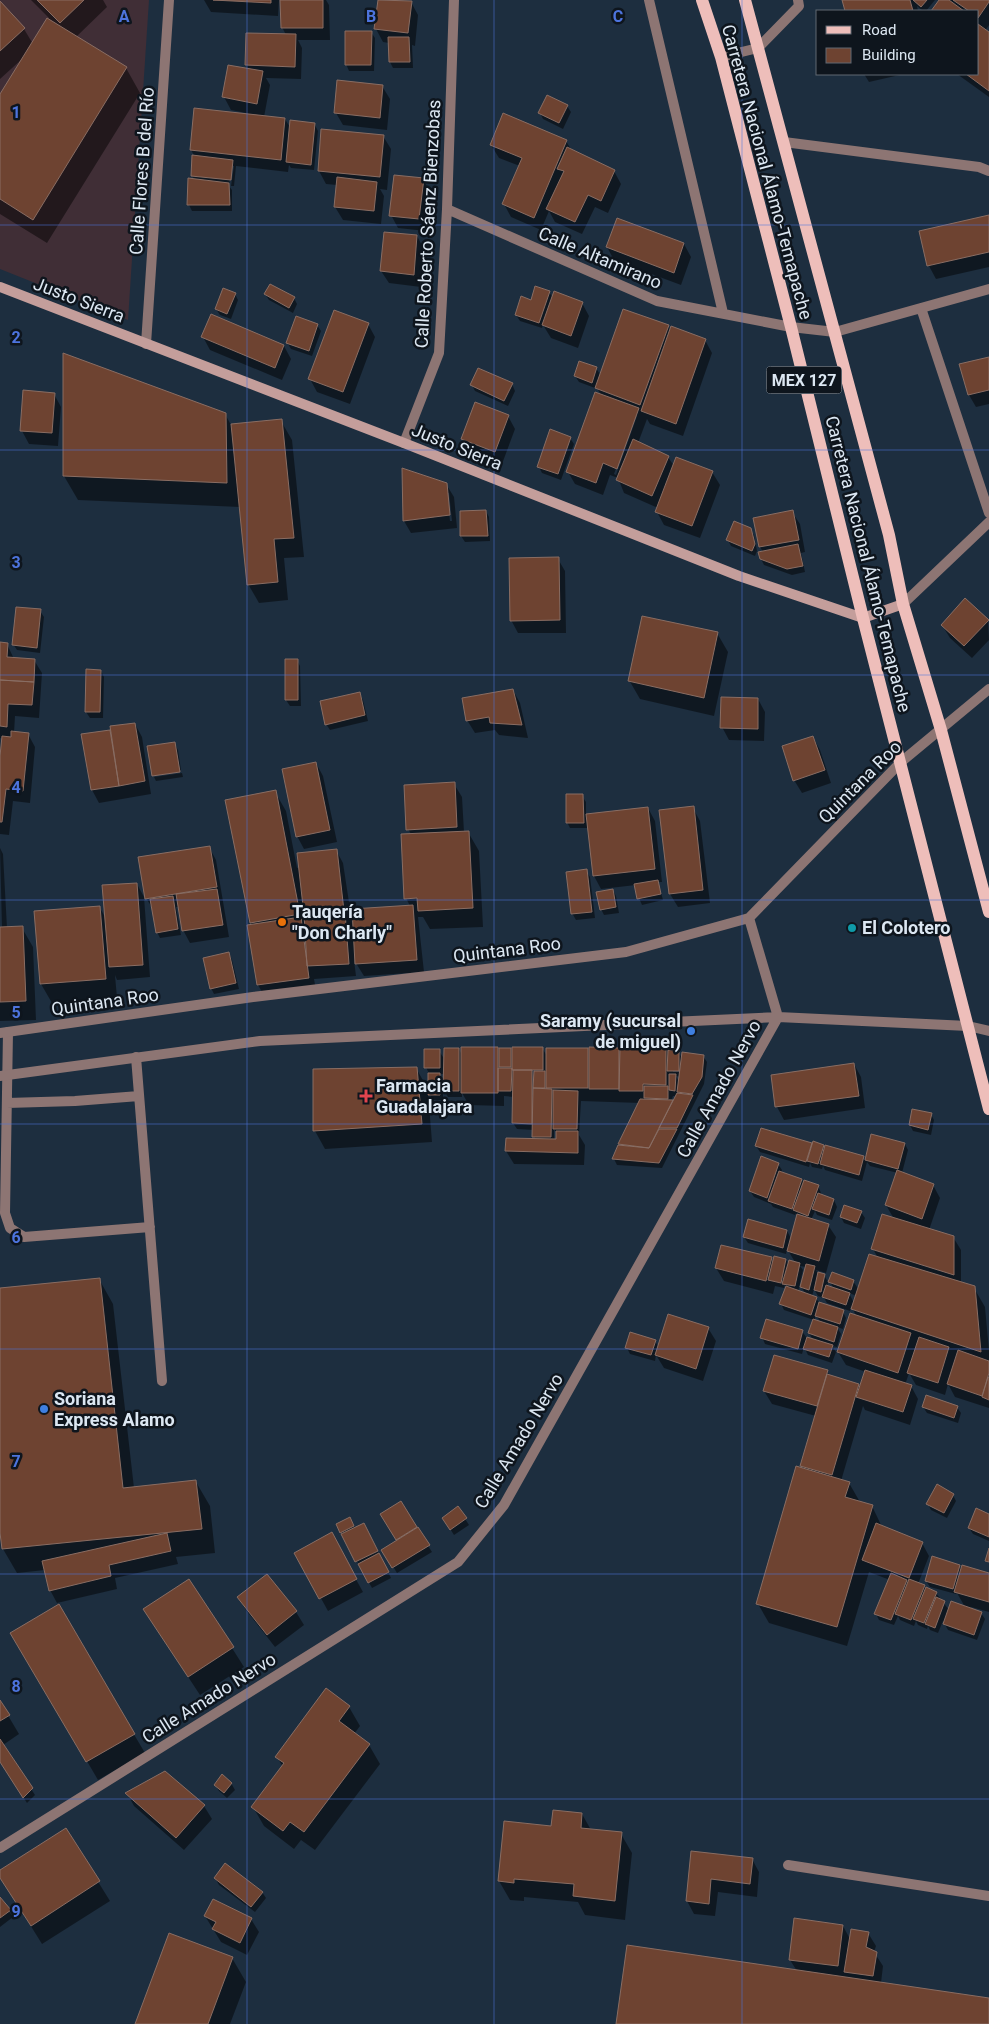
<svg xmlns="http://www.w3.org/2000/svg" width="989" height="2024" font-family="Roboto,sans-serif">
<style>
.education{fill:#402e36}
.shadow{fill:#0007;fill-rule:evenodd}
.building{fill:#6e4331;stroke:#896d63}
.lines{fill:none;stroke-linecap:round;stroke-linejoin:round}
.service{stroke:#8d7573;stroke-width:10}
.minor{stroke:#8d7573;stroke-width:10}
.secondary{stroke:#c49e9b;stroke-width:10}
.primary{stroke:#eebeba;stroke-width:12}
.grid{fill:none;stroke:#4d74de;stroke-width:1;stroke-opacity:0.55}
.food-dot{fill:#e8710a;stroke:#0e151d;stroke-width:2}
.culture-dot{fill:#0f9aa8;stroke:#0e151d;stroke-width:2}
.shop-dot{fill:#3f7fe0;stroke:#0e151d;stroke-width:2}
.health-dot{fill:#e0444e;stroke:#0e151d;stroke-width:2}
.labels{text-anchor:middle;stroke-width:5;stroke-linejoin:round;paint-order:stroke}
.shield{fill:#0e151d;stroke:#9ea8b2;stroke-width:1}
.shield-label{font-size:16px;font-weight:bold;fill:#dce7f2}
.street-label{font-size:18px;fill:#dce7f2;stroke:#0e151d}
.poi-label{font-size:18px;font-weight:bold;fill:#dce7f2;stroke:#0e151d;text-anchor:start}
.grid-label{font-size:16px;text-anchor:middle;font-weight:bold;fill:#4d74de;stroke:#0e151d;stroke-width:5;stroke-linejoin:round;paint-order:stroke}
</style>
<rect width="100%" height="100%" fill="#1d2e3f"/>
<path class="education" d="M0,0H149L128,320L0,269Z"/>
<path class="shadow" d="M31,0H103L107,7L76,37L126,68L140,93L47,243L0,214V97L22,59L0,79V3L24,29L33,44L49,18Z
M204,0H279L278,16L211,12Z
M282,0H326L329,5L330,40H298L302,48L301,79L266,78L270,85L264,117L285,119L291,129L315,125L318,131L314,170L291,168L289,165L288,172L236,166L234,186H231L234,166H231L229,186L232,190V211H192L189,205L195,180L192,176L195,157L191,150L246,115V113L231,110L224,97L248,70L246,65L247,34L286,35L282,27Z
M379,0L411,2L418,15L415,46L412,45L413,68H393L390,62L389,43L383,42L376,29Z
M843,0H935L926,11H923L917,6L918,11H846Z
M941,0H989V25L985,31L989,34V97L957,74H978V11H932Z
M371,32L375,38L374,71H349L346,64Z
M864,74H904L869,82Z
M382,86L390,99L387,130L343,125L336,113Z
M548,97L567,106L571,112L563,129L543,119L540,113Z
M322,130L383,136L391,149L387,190L380,189L384,196L381,224L343,220L335,207L337,185L326,184L319,171Z
M566,141L572,151L614,171L621,184L608,213L595,207L582,234L555,222L549,211L541,230L511,217L504,204L520,166L499,158L491,145Z
M423,179L430,192L426,231L398,228L391,215Z
M989,216V267L936,279L929,266L921,232Z
M617,219L684,244L691,257L681,285L614,260L607,247Z
M417,236L424,249L421,287L389,283L381,271Z
M549,292L553,298L582,303L589,316L578,348L551,338L543,325L542,328L520,321L516,315L532,302Z
M235,294L238,300L231,319L220,315L216,309Z
M265,294L294,298L297,304L293,313L269,300Z
M212,315L284,346L291,359L282,380L210,350L203,337Z
M368,324L375,337L350,404L317,392L310,379Z
M317,325L321,331L312,356L291,349L287,342Z
M668,326L671,331L705,340L712,353L683,436L650,424L647,419L638,443L668,457L674,466L677,459L712,472L720,485L700,538L664,525L657,512L658,508L624,493L618,478L610,475L603,495L575,484L568,472L601,395L596,386L595,388L579,382L575,376L596,368L601,376ZM635,416H637L616,475L614,474Z
M989,358V404L976,407L969,395Z
M512,384L515,391L508,406L475,391L472,385Z
M54,394L61,407L58,446L29,444L22,431Z
M225,414L231,425L281,421L292,440L304,557L284,558L288,600L259,603L248,584L240,507L78,500L64,476Z
M508,416L515,429L502,464L470,452L462,439Z
M570,438L574,444L561,480L542,473L539,467Z
M446,484L454,497L457,528L411,533L404,521ZM447,493H449L452,521H450Z
M486,511L489,517L490,541L465,542L461,536V512Z
M792,512L800,524L805,552L801,553L805,572L792,575L764,565L761,559L763,552L760,547Z
M750,529L754,535L757,551L755,556L731,546L728,540Z
M558,559L565,571L566,633H518L511,620Z
M40,611L44,617L40,653L17,650L13,644Z
M988,621L989,640L972,658L950,638L942,625Z
M717,633L728,652L714,716L640,699L629,680Z
M0,644H7L14,659L34,660L42,673L39,718L15,716L14,733L28,734L35,747L30,803L13,801L9,835L0,834V759L3,739L0,738Z
M297,660L300,666L301,706H290L286,700Z
M101,671L104,677L103,718H90L86,712Z
M513,690L520,703L528,738L499,735L495,730L475,733L467,720Z
M360,694L363,700L368,721L330,730L326,724Z
M758,699L765,712L764,741L729,740L722,727Z
M135,724L142,737L151,794L99,803L92,790L83,735L112,731Z
M813,737L820,750L831,783L802,793L794,780Z
M175,744L178,750L181,770L153,774V776L148,747Z
M316,763L323,776L337,842L304,849L297,836Z
M182,773L183,777L156,781L154,777Z
M454,784L462,797L464,832H468L479,851L483,927L430,929L423,917H418L424,972L364,976L354,960L356,976L314,979L316,990L265,997L258,985L251,923L275,792L286,811L297,868L336,850L343,863L352,922L410,906L406,898L411,834L408,829Z
M582,796L586,802V815L648,808L655,821L662,882H658L663,900L642,905L639,898L636,885L601,889L594,876L589,828H570L567,822Z
M693,808L700,821L710,903L678,907L670,894Z
M209,847L216,860L229,937L190,943L183,930L180,907H176L181,935L160,938L157,932L153,909L146,898Z
M0,848L3,854L7,928H22L33,947L36,1020L0,1021V929H2Z
M586,871L590,877L595,918L576,920L572,913Z
M137,884L144,897L150,977L117,980L115,975L117,998L52,1003L41,984L35,912L100,908L106,919Z
M613,890L616,896L619,913L604,915L601,909Z
M229,953L232,960L239,989L214,994L211,988Z
M542,1048L547,1056V1049L666,1050L669,1056L678,1052L682,1058L703,1056L707,1062L704,1084L662,1168L617,1165L614,1159L640,1103L581,1101L579,1135L585,1145L584,1165L514,1164L506,1151L507,1139L535,1140L534,1130L517,1129L513,1123L514,1097L504,1096V1106L469,1105L462,1093V1097H448L443,1088V1100H433L428,1092L432,1142L325,1149L315,1131L416,1068L429,1091V1074L426,1067L439,1051L445,1060L459,1049L462,1055L498,1049ZM531,1069H535L533,1095L531,1094ZM673,1069L685,1070V1072H673ZM439,1074H445V1083ZM676,1076L681,1077L680,1084ZM673,1096H677L673,1103L671,1101ZM554,1129L557,1134V1141H554Z
M854,1064L861,1077L865,1108L784,1120L777,1107L772,1076Z
M931,1114L934,1120L931,1135L913,1131L910,1125Z
M762,1129L813,1145L823,1146L825,1149L863,1158L866,1161L872,1135L905,1144L908,1150L902,1173L933,1185L940,1198L929,1230L953,1237L961,1250V1284L974,1288L985,1307L989,1351V1408L955,1397L948,1384L945,1395L916,1385L909,1373L905,1385L911,1386L918,1399L910,1425L865,1410L863,1406L841,1481L849,1483L860,1502L872,1506L882,1527L922,1543L929,1556L918,1584L936,1593L949,1610L965,1607L957,1593L956,1594L930,1587L926,1581L959,1566L962,1570L989,1574V1612L971,1607L970,1609L981,1613L985,1619L977,1640L948,1630L943,1621L938,1633L930,1630L928,1626L927,1629L918,1625L916,1621L914,1626L900,1620L898,1616L894,1625L879,1620L876,1614L890,1580L869,1572L847,1646L769,1623L758,1604L804,1470L802,1466L816,1416L772,1404L764,1391L827,1371L830,1376L858,1385L860,1389L866,1372L846,1365L838,1352L857,1317L851,1306L850,1311L827,1303L824,1298L818,1296L814,1289L812,1296L816,1298L820,1304L843,1312L846,1318L843,1329L837,1327L841,1334L837,1347L832,1346L836,1352L832,1363L808,1355L804,1347L802,1354L765,1344L762,1337L802,1331L808,1340H813L809,1333L814,1320L784,1310L781,1304L786,1288L785,1284L784,1288L775,1286L773,1294L724,1281L716,1268L771,1259L773,1262L786,1260L789,1265L795,1262L787,1249L786,1254L748,1243L744,1237L787,1231L792,1240L798,1217L796,1213L795,1215L773,1207L771,1204L754,1197L750,1191L778,1164L782,1170L781,1173L802,1180L804,1184L818,1186L821,1193L820,1196L834,1200L837,1207L832,1220L817,1215L815,1211L811,1220L828,1225L836,1237L826,1273L816,1270L818,1274L824,1275L828,1282L827,1287L834,1289L830,1282L853,1281L859,1290L878,1258L873,1249L894,1219L886,1205L898,1173L870,1166L867,1162L862,1181L825,1170L823,1166L822,1169L812,1167L810,1163L809,1167L760,1152L756,1146ZM800,1266L806,1267L801,1287L806,1294L798,1292L803,1270ZM849,1293L857,1296L854,1303ZM816,1315L821,1323L814,1321Z
M861,1212L865,1218L861,1229L844,1223L841,1217Z
M99,1279L113,1304L134,1488L196,1482L210,1506L215,1553L176,1557L178,1564L115,1578L117,1589L57,1603L50,1590L45,1570L17,1573L3,1549L0,1522V1290Z
M708,1328L716,1341L703,1381L664,1368L656,1355L655,1361L630,1354L627,1348L655,1341L659,1348Z
M923,1407H957L961,1413L958,1423L927,1413Z
M953,1495L956,1501L947,1518L931,1510L928,1504Z
M400,1502L432,1552L397,1573L383,1550L397,1541L381,1514Z
M458,1508L469,1525L454,1535L447,1524Z
M989,1515V1541L973,1534L969,1528Z
M350,1519L355,1528L367,1530L391,1578L372,1588L341,1532Z
M338,1547L363,1592L328,1611L296,1553Z
M267,1576L296,1612L304,1625L275,1647L246,1610L239,1598Z
M189,1580L244,1667L200,1695L156,1628Z
M58,1606L145,1753L98,1780L12,1633Z
M0,1702L19,1734L3,1745L35,1795L27,1803L0,1760Z
M349,1707L360,1726L354,1734L369,1745L380,1764L315,1850L301,1840L294,1849L264,1826L253,1807L283,1767L277,1757Z
M165,1772L204,1806L212,1819L184,1850L134,1806L127,1793Z
M231,1783L235,1790L227,1798L219,1791L215,1785Z
M582,1814L591,1830L621,1834L632,1853L625,1920L585,1915L578,1902L524,1897V1901L510,1900L499,1881L552,1827Z
M66,1830L110,1901L42,1944L9,1891L0,1876V1871Z
M692,1852L752,1859L759,1872L757,1897L718,1892L715,1916L694,1914L687,1901Z
M215,1878L262,1892L266,1898L255,1912L219,1885Z
M0,1899L13,1917L0,1927Z
M213,1900L251,1919L259,1932L247,1955L221,1942L205,1916Z
M843,1926L850,1939L868,1933L876,1946L874,1952L883,1966L881,1983L989,1999V2024H617L797,1971L790,1960Z
M232,1958L246,1982L230,2024H137Z"/>
<path class="building" d="M37,0H84L60,23Z
M213,0H271V3Z
M280,0H323V28H281Z
M378,0L412,1L408,33L374,29Z
M842,0H910L913,11H845Z
M913,0H927L921,7Z
M939,0H949L964,11H931Z
M953,0H989V2L978,18V11H969Z
M0,1L25,28L0,51Z
M47,18L127,67L33,220L0,199V94Z
M978,24L989,32V91L966,74H978Z
M345,31H372L371,65H345Z
M246,33L296,34L295,67L245,65Z
M388,37H409L410,62H389Z
M228,65L263,71L257,104L222,97Z
M337,80L383,85L380,118L334,113Z
M547,95L568,105L559,123L538,113Z
M194,108L285,118L281,160L190,150Z
M503,113L567,140L534,218L502,204L522,158L490,145Z
M290,120L315,123L311,165L286,162Z
M321,129L384,135L380,177L318,171Z
M567,147L615,170L601,201L588,195L575,222L546,209L564,171L557,169Z
M192,155L233,160L231,180L191,176Z
M394,175L424,178L419,219L389,216Z
M337,177L377,182L374,211L334,207Z
M188,178L229,183L230,205H187Z
M989,215V252L927,266L919,231Z
M617,218L684,243L674,273L606,247Z
M384,232L417,235L414,275L380,271Z
M270,284L295,297L289,308L264,294Z
M535,286L550,291L539,323L515,315L521,296L531,300Z
M223,288L236,293L227,314L215,309Z
M554,291L583,302L571,336L542,325Z
M623,309L669,325L640,405L595,388Z
M334,310L369,323L343,392L308,379Z
M211,314L284,345L275,368L201,337Z
M296,316L318,324L309,351L286,343Z
M671,326L706,339L676,424L641,411Z
M63,353L226,413L227,483L63,476Z
M989,357V390L968,395L959,364Z
M579,361L597,367L592,383L574,376Z
M478,368L513,383L504,401L470,385Z
M23,390L55,393L52,433L20,431Z
M595,392L639,408L617,469L603,463L596,483L566,472Z
M475,402L509,415L495,452L461,439Z
M282,419L294,538L274,539L278,582L247,585L231,424Z
M550,429L571,437L558,474L537,467Z
M633,439L669,456L652,496L616,480Z
M676,457L713,471L692,526L655,512Z
M402,468L447,483L450,515L403,521Z
M486,510L488,536H460V511Z
M793,510L799,540L759,547L753,518Z
M734,521L751,528L755,544L752,551L726,540Z
M798,544L803,566L787,569L760,559L758,552Z
M559,557L560,620L510,621L509,558Z
M965,598L989,620L964,646L941,625Z
M16,607L41,609L37,648L12,645Z
M642,616L718,632L704,698L628,681Z
M0,642L8,643L7,657L35,659L34,682L0,680Z
M285,659H298V700H285Z
M86,669L101,670L100,712H85Z
M0,680L34,682L32,705L8,704L7,727L0,726Z
M513,689L522,725L490,723L489,717L466,721L462,698Z
M360,692L365,715L325,725L320,701Z
M721,697L758,698V729L720,728Z
M135,723L145,781L119,786L110,726Z
M110,730L119,786L91,790L81,734Z
M11,731L29,733L23,791L6,789L2,822H0V756L2,736L11,737Z
M813,736L825,770L793,781L782,746Z
M175,742L180,772L152,776L147,746Z
M316,762L330,830L296,837L282,769Z
M455,782L457,827L406,830L404,785Z
M276,790L300,914L250,923L225,800Z
M566,794H583L584,823H566Z
M694,806L703,890L669,894L659,810Z
M648,807L655,869L593,876L586,814Z
M469,831L473,908L418,911L417,898L404,899L401,834Z
M210,846L217,887L145,899L138,857Z
M337,849L344,911L304,915L297,853Z
M587,869L592,912L571,914L566,872Z
M658,880L661,894L637,899L634,884Z
M137,883L143,965L109,967L102,885Z
M217,889L223,925L182,931L176,894Z
M613,889L616,907L600,910L596,892Z
M173,896L178,929L156,933L150,899Z
M413,905L417,960L355,964L352,909Z
M100,906L106,979L40,984L34,911Z
M345,912L349,964L307,966L304,914Z
M301,917L309,978L257,985L247,925Z
M23,926L26,1001L0,1002V927Z
M229,952L236,983L210,989L203,958Z
M461,1047H498V1093H461Z
M512,1047H543V1070H512Z
M589,1047L619,1048V1089H589Z
M444,1048H459V1091H443Z
M499,1048H511V1067H499Z
M546,1048H588V1088H546Z
M620,1048L666,1049V1085L643,1084V1091H619Z
M424,1049H440V1068H424Z
M668,1050H679V1071H667Z
M682,1052L704,1055L702,1077L692,1094L677,1092Z
M854,1063L859,1096L775,1107L771,1075Z
M417,1067L422,1124L313,1131V1069Z
M498,1068H512L511,1091H498Z
M513,1070H532V1124L512,1123Z
M534,1071H545V1088H533Z
M428,1073H440V1095H428Z
M669,1074H676L675,1091L669,1090Z
M644,1086H668V1099L644,1098Z
M533,1088L552,1089L551,1137H532Z
M553,1090L578,1091L577,1129H553Z
M677,1093L693,1095L677,1128H659Z
M640,1099L673,1100L649,1148L618,1144Z
M912,1109L932,1113L928,1130L909,1125Z
M761,1128L812,1143L806,1162L755,1146Z
M659,1129H677L659,1163L612,1159L618,1145L649,1148Z
M556,1131H578V1153L505,1151L506,1138L556,1139Z
M871,1134L905,1143L898,1169L865,1160Z
M813,1141L824,1145L818,1164L807,1161Z
M825,1145L864,1156L859,1175L820,1164Z
M761,1156L779,1163L767,1198L749,1191Z
M897,1170L934,1184L922,1219L885,1205Z
M779,1171L802,1179L792,1209L768,1201Z
M804,1180L819,1185L808,1216L793,1210Z
M818,1193L834,1199L829,1215L812,1209Z
M844,1205L862,1211L857,1223L840,1217Z
M797,1214L829,1224L819,1261L787,1251Z
M882,1214L954,1236V1275L871,1249Z
M748,1219L787,1230L783,1248L743,1237Z
M721,1245L772,1257L766,1281L715,1268Z
M869,1254L975,1286L981,1352L851,1309Z
M774,1256L786,1259L781,1283L768,1280Z
M789,1260L800,1263L795,1286L782,1284Z
M806,1264L815,1266L809,1290L800,1287Z
M818,1272L825,1274L821,1292L814,1290Z
M832,1272L854,1280L851,1290L828,1282Z
M100,1278L123,1488L196,1480L202,1529L2,1549L0,1533V1288Z
M826,1285L850,1293L846,1305L822,1297Z
M786,1286L817,1297L811,1315L779,1304Z
M819,1302L844,1310L840,1324L815,1316Z
M850,1313L911,1333L898,1373L837,1352Z
M668,1314L709,1327L696,1369L655,1355Z
M766,1319L803,1330L798,1349L760,1338Z
M813,1319L838,1327L834,1342L808,1333Z
M630,1332L656,1340L651,1355L625,1348Z
M807,1337L833,1345L829,1357L803,1349Z
M919,1337L949,1347L938,1383L907,1373Z
M958,1350L989,1361V1373L982,1396L947,1384Z
M774,1355L828,1370L817,1406L763,1391Z
M865,1370L912,1385L903,1412L856,1397Z
M827,1374L859,1384L832,1475L800,1466Z
M988,1377H989V1400L982,1397Z
M926,1395L958,1406L954,1418L922,1407Z
M796,1466L850,1482L845,1497L873,1505L837,1627L756,1604Z
M937,1484L954,1494L944,1513L926,1504Z
M401,1501L417,1527L396,1540L380,1514Z
M458,1506L467,1518L450,1530L442,1518Z
M976,1508L989,1514V1537L968,1528Z
M350,1517L354,1526L340,1533L336,1524Z
M364,1523L378,1551L355,1562L341,1534Z
M876,1523L923,1542L909,1578L862,1560Z
M418,1527L430,1545L392,1568L381,1550Z
M332,1532L357,1579L319,1599L294,1553Z
M167,1533L171,1551L109,1565L111,1576L49,1591L42,1561Z
M989,1548V1562L985,1561Z
M379,1553L389,1572L368,1583L358,1564Z
M932,1556L960,1565L953,1589L925,1581Z
M962,1565L989,1573V1602L954,1592Z
M891,1573L907,1580L891,1620L874,1614Z
M267,1574L297,1611L267,1635L237,1597Z
M189,1579L234,1647L188,1677L143,1609Z
M909,1579L925,1585L911,1620L895,1614Z
M926,1587L937,1592L924,1623L913,1619Z
M936,1597L945,1601L935,1628L925,1624Z
M951,1601L982,1612L974,1635L943,1624Z
M59,1604L135,1734L86,1762L10,1633Z
M326,1688L350,1706L339,1721L370,1744L304,1832L290,1822L283,1831L251,1807L284,1763L275,1757Z
M0,1700L10,1715L0,1721Z
M0,1739L33,1788L23,1798L0,1762Z
M165,1771L205,1805L176,1838L125,1793Z
M222,1774L232,1783L224,1793L214,1785Z
M553,1810L582,1813L581,1828L622,1832L615,1901L573,1896L574,1884L514,1879V1883L498,1881L504,1821L551,1826Z
M66,1828L100,1881L31,1926L0,1878V1870Z
M691,1851L753,1858L750,1884L711,1879L709,1904L686,1901Z
M225,1863L263,1892L251,1907L214,1878Z
M0,1897L11,1910L0,1918Z
M213,1899L252,1918L240,1943L212,1929L216,1922L204,1916Z
M794,1918L843,1925L838,1966L789,1960Z
M851,1929L869,1932L866,1947L877,1952L873,1976L844,1972Z
M169,1933L233,1957L208,2024H135Z
M627,1945L989,1998V2024H616Z"/>
<g class="lines">
<path class="service" d="M784,142L979,167L989,171
M921,308L989,513
M835,332L989,289
M903,604L989,522
M8,1032L5,1213L10,1228L24,1237L150,1227
M136,1057L162,1381
M7,1103L75,1101L139,1096
M788,1865L989,1896"/>
<path class="minor" d="M649,0L723,313
M721,57L758,48L799,6L798,0
M447,209L657,301L791,327L835,332
M146,344L169,0
M404,443L439,353L447,209L454,0
M0,1033L253,997L626,952L749,918L901,762L989,689
M0,1076L260,1041L778,1017L968,1026L989,1031
M0,1848L458,1562L504,1505L778,1017L749,918"/>
<path class="secondary" d="M0,287L404,443L739,576L863,618L903,604"/>
<path class="primary" d="M702,0L721,57L791,327L863,618L989,1109
M745,0L889,535L903,604L941,730L989,912"/>
</g>
<path class="grid" d="M247,0V2024M494,0V2024M742,0V2024M0,225H989M0,450H989M0,675H989M0,900H989M0,1124H989M0,1349H989M0,1574H989M0,1799H989"/>
<circle class="food-dot" cx="282" cy="922" r="5"/>
<circle class="culture-dot" cx="852" cy="928" r="5"/>
<g class="shop-dot">
<circle cx="691" cy="1031" r="5"/>
<circle cx="44" cy="1409" r="5"/>
</g>
<path class="health-dot" d="M363.5 1088.5h5v5h5v5h-5v5h-5v-5h-5v-5h5z"/>
<g class="labels">
<rect class="shield" x="766.5" y="366.5" width="75" height="27" rx="4"/>
<g class="shield-label">
<text x="804" y="386">MEX 127</text>
</g>
<g class="street-label">
<text transform="translate(142 171) rotate(-86)" y="6">Calle Flores B del Río</text>
<text transform="translate(767 172) rotate(75)" y="6">Carretera Nacional Álamo-Temapache</text>
<text transform="translate(428 224) rotate(-87)" y="6">Calle Roberto Sáenz Bienzobas</text>
<text transform="translate(600 258) rotate(23)" y="6">Calle Altamirano</text>
<text transform="translate(79 300) rotate(21)" y="6">Justo Sierra</text>
<text transform="translate(457 447) rotate(22)" y="6">Justo Sierra</text>
<text transform="translate(868 564) rotate(76)" y="6">Carretera Nacional Álamo-Temapache</text>
<text transform="translate(860 782) rotate(-45)" y="6">Quintana Roo</text>
<text transform="translate(507 950) rotate(-7)" y="6">Quintana Roo</text>
<text transform="translate(105 1002) rotate(-8)" y="6">Quintana Roo</text>
<text transform="translate(719 1089) rotate(-61)" y="6">Calle Amado Nervo</text>
<text transform="translate(519 1441) rotate(-59)" y="6">Calle Amado Nervo</text>
<text transform="translate(209 1698) rotate(-32)" y="6">Calle Amado Nervo</text>
</g>
<g class="poi-label">
<text x="292" y="918">Tauqería<tspan x="292" dy="21">"Don Charly"</tspan></text>
<text x="862" y="934">El Colotero</text>
<text x="681" y="1027" text-anchor="end">Saramy (sucursal<tspan x="681" dy="21">de miguel)</tspan></text>
<text x="376" y="1092">Farmacia<tspan x="376" dy="21">Guadalajara</tspan></text>
<text x="54" y="1405">Soriana<tspan x="54" dy="21">Express Alamo</tspan></text>
</g>
</g>
<g class="grid-label">
<text x="124" y="22">A</text>
<text x="371" y="22">B</text>
<text x="618" y="22">C</text>
<text x="16" y="118">1</text>
<text x="16" y="343">2</text>
<text x="16" y="568">3</text>
<text x="16" y="793">4</text>
<text x="16" y="1018">5</text>
<text x="16" y="1243">6</text>
<text x="16" y="1467">7</text>
<text x="16" y="1692">8</text>
<text x="16" y="1917">9</text>
</g>
<rect x="816" y="10" width="162" height="65" fill="#0e151d" stroke="#606972"/>
<rect x="826" y="26" width="25" height="8" fill="#eebeba" stroke="#606972"/>
<text x="862" y="35" font-size="15" fill="#dce7f2">Road</text>
<rect x="826" y="48" width="25" height="15" fill="#6e4331" stroke="#606972"/>
<text x="862" y="60" font-size="15" fill="#dce7f2">Building</text>
</svg>
